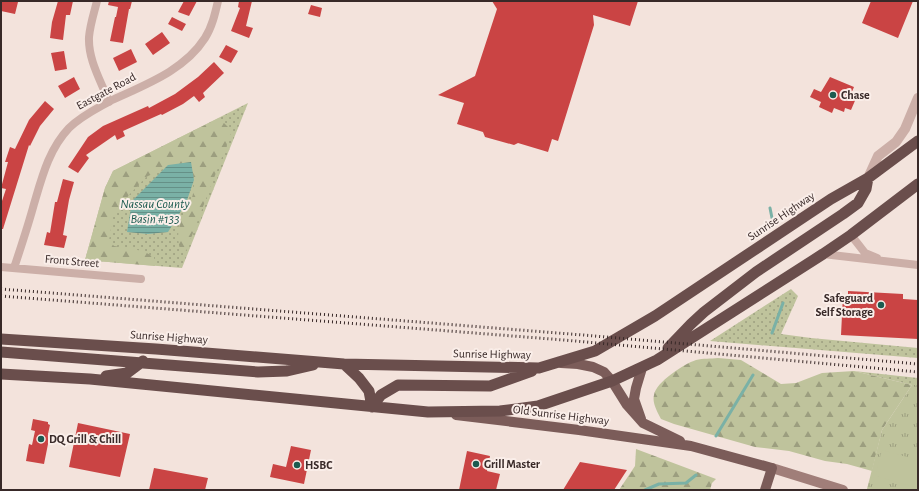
<svg xmlns="http://www.w3.org/2000/svg" width="919" height="491" font-family="'Alegreya Sans',sans-serif">
<style>
.grass{fill:url(#grass-dots)}
.forest{fill:url(#forest-firs)}
.park{fill:url(#park-tufts)}
.pitch{fill:#bfc39c}
.water{fill:url(#water-rules)}
.lines{fill:none;stroke-linecap:round;stroke-linejoin:round}
.stream{stroke:#7ab1a6;stroke-width:3}
.building{fill:#ca4444}
.minor{stroke:#ccafa8;stroke-width:8}
.tertiary{stroke:#ccafa8;stroke-width:10}
.secondary{stroke:#a07e79;stroke-width:10}
.primary{stroke:#7b5c59;stroke-width:10}
.trunk{stroke:#6a4e4c;stroke-width:11}
.rail{stroke:#382928;stroke-width:3;stroke-dasharray:1 3;stroke-linecap:butt}
.poi-dot{fill:#1c5b50;stroke:#faeee9;stroke-width:1.5}
.labels{text-anchor:middle;stroke-width:4;stroke-linejoin:round;paint-order:stroke}
.street-label{font-size:12px;fill:#382928;stroke:#faeee9}
.poi-label{font-size:12px;font-weight:bold;fill:#382928;stroke:#faeee9;text-anchor:start}
.water-label{font-size:13px;font-style:italic;fill:#1c5b50;stroke:#faeee9}
</style>
<defs>
<pattern id="grass-dots" width="8" height="8" patternUnits="userSpaceOnUse"><rect width="8" height="8" fill="#bfc39c"/><path d="M2 2h.1M6 6h.1" fill="none" stroke="#9c9e7f" stroke-width="1.8" stroke-linecap="round"/></pattern>
<pattern id="forest-firs" width="22" height="20" patternUnits="userSpaceOnUse"><rect width="22" height="20" fill="#bfc39c"/><path d="M5 1l3.5 6h-7zM16 11l3.5 6h-7z" fill="#9c9e7f"/></pattern>
<pattern id="park-tufts" width="24" height="20" patternUnits="userSpaceOnUse"><rect width="24" height="20" fill="#bfc39c"/><path d="M3 7l-1-3M5 7V3M7 7l1-3M15 17l-1-3M17 17v-4M19 17l1-3" fill="none" stroke="#9c9e7f"/></pattern>
<pattern id="water-rules" width="6" height="5" patternUnits="userSpaceOnUse"><rect width="6" height="5" fill="#7ab1a6"/><path d="M0 2.5h6" fill="none" stroke="#659087"/></pattern>
</defs>
<rect width="100%" height="100%" fill="#f3e3dc"/>
<path class="grass" d="M248,103L182,268L85,260L105,188L113,171Z
M791,289L798,296L781,334L811,338L918,348V358L710,341Z
M854,371L918,378V396L912,385Z"/>
<path class="forest" d="M219,118L232,131L186,251L180,249C172,221 194,209 194,185C194,179 187,171 184,165L165,168L146,177L129,195L113,217L109,240L114,246L143,251L154,257L155,266L85,260L105,188L113,171Z
M718,358L741,360L781,384L796,383L822,373L854,371L912,385L882,430L872,471L847,464L825,461L789,451L755,447L674,424L661,419C657,411 652,403 654,395C656,382 684,364 696,360C703,358 711,359 718,358Z
M636,449L716,479L712,483L710,490L670,489L660,490H619L635,466Z"/>
<path class="park" d="M912,385H918V490H874L867,489L882,430Z"/>
<path class="pitch" d="M882,450L918,460V488L875,476Z"/>
<path class="water" d="M191,162L194,180L186,203L168,232L148,234L127,232L132,201L168,165Z"/>
<g class="lines">
<path class="stream" d="M770,208L772,218
M772,333L783,303
M716,436L753,375
M645,490L659,484L686,483L696,475"/>
</g>
<path class="building" d="M1,1H13L18,2L15,14L1,11Z
M58,1H73L70,15H66L63,40L50,38L52,22Z
M109,1H132L130,9H129L123,43L110,41L115,17H116L118,7L108,5Z
M184,1H197L189,16L178,12Z
M239,1H252L246,26L253,28L249,38L231,31L240,8L238,7Z
M492,1H638L630,26L593,15L594,25L558,141L552,139L548,152L518,143L514,145L485,137L483,132L457,124L464,103L438,95L475,76L497,9Z
M871,1H913L898,38L862,23Z
M311,5L322,8L320,17L308,14Z
M172,17L186,24L182,31L168,24Z
M162,32L170,43L153,55L145,44Z
M226,45L238,51L231,63L219,57Z
M131,49L137,62L119,71L113,58Z
M64,51L67,69L55,71L51,53Z
M214,62L224,73L203,93L205,97L199,102L194,96L183,104L162,115L161,114L123,131L125,136L117,140L115,135L86,155L89,158L78,173L68,167L88,137L103,126L148,106L149,108L175,94L198,77Z
M74,77L80,89L65,98L58,86Z
M830,77L854,87L851,94L857,96L851,110L845,108L844,112L834,108L832,113L819,107L821,102L810,97L814,89L821,92Z
M45,101L54,109L40,126L30,146L29,145L3,229H1V204L6,189L1,188L8,162H5L10,147L15,149L29,120Z
M63,179L74,182L69,200L63,235L67,236L64,248L44,245L47,232L50,233L55,202H57Z
M848,291L903,294V299L918,300V339L841,335L843,295H848Z
M33,419L48,422V424L50,425L48,434H50L44,464L26,461L29,444L32,445L35,431L31,430Z
M78,423L130,434L120,477L69,467Z
M291,446L311,450L304,484L270,477L273,464L286,467Z
M467,451L490,456L487,471L500,474L496,490H459Z
M580,462L627,470L614,490H563Z
M154,468L208,478L205,490H149Z"/>
<g class="lines">
<path class="minor" d="M97,1C94,13 90,25 89,37C88,60 101,81 109,102
M851,235L865,253L877,258
M823,254L918,265
M1,267L141,279
M14,268C21,247 28,226 34,204C42,177 49,149 69,128C81,116 96,109 110,101C144,85 184,71 205,38C212,27 215,14 218,1"/>
<path class="tertiary" d="M868,178L878,156L896,142L905,129L918,98"/>
<path class="secondary" d="M772,468L843,490"/>
<path class="primary" d="M561,363L578,364L593,367L604,372L612,381L627,405L643,423L680,441
M456,415L579,430L691,446L772,468L765,490
M641,419L634,399L636,388L642,368"/>
<path class="trunk" d="M1,339L156,349L344,364L539,368L595,351L655,316L831,199L868,178L918,141
M668,348L691,324L704,312L756,272L843,214L858,203L866,189L868,178
M1,352L258,372L287,371L313,365
M344,364L359,378L369,391L372,407
M1,374L90,379L428,412L500,411L538,406L612,381L657,360L823,254L851,235L918,184
M106,376L127,373L143,361
M372,407L381,395L398,385L490,386L532,371"/>
<path class="rail" d="M1,289L583,335L918,364
M1,296L564,340L918,372"/>
</g>
<g class="poi-dot">
<circle cx="833" cy="95" r="4"/>
<circle cx="881" cy="305" r="4"/>
<circle cx="41" cy="439" r="4"/>
<circle cx="476" cy="464" r="4"/>
<circle cx="297" cy="465" r="4"/>
</g>
<g class="labels">
<g class="street-label">
<text transform="translate(106 91) rotate(-28)" y="4">Eastgate Road</text>
<text transform="translate(781 216) rotate(-34)" y="4">Sunrise Highway</text>
<text transform="translate(72 261) rotate(5)" y="4">Front Street</text>
<text transform="translate(169 337) rotate(4)" y="4">Sunrise Highway</text>
<text transform="translate(492 354) rotate(1)" y="4">Sunrise Highway</text>
<text transform="translate(561 415) rotate(7)" y="4">Old Sunrise Highway</text>
</g>
<g class="poi-label">
<text x="841" y="99">Chase</text>
<text x="873" y="302" text-anchor="end">Safeguard<tspan x="873" dy="14">Self Storage</tspan></text>
<text x="49" y="443">DQ Grill &amp; Chill</text>
<text x="484" y="468">Grill Master</text>
<text x="305" y="469">HSBC</text>
</g>
<g class="water-label">
<text x="155" y="208">Nassau County<tspan x="155" dy="15">Basin #133</tspan></text>
</g>
</g>
<rect width="919" height="491" fill="none" stroke="#382928" stroke-width="4"/>
</svg>
